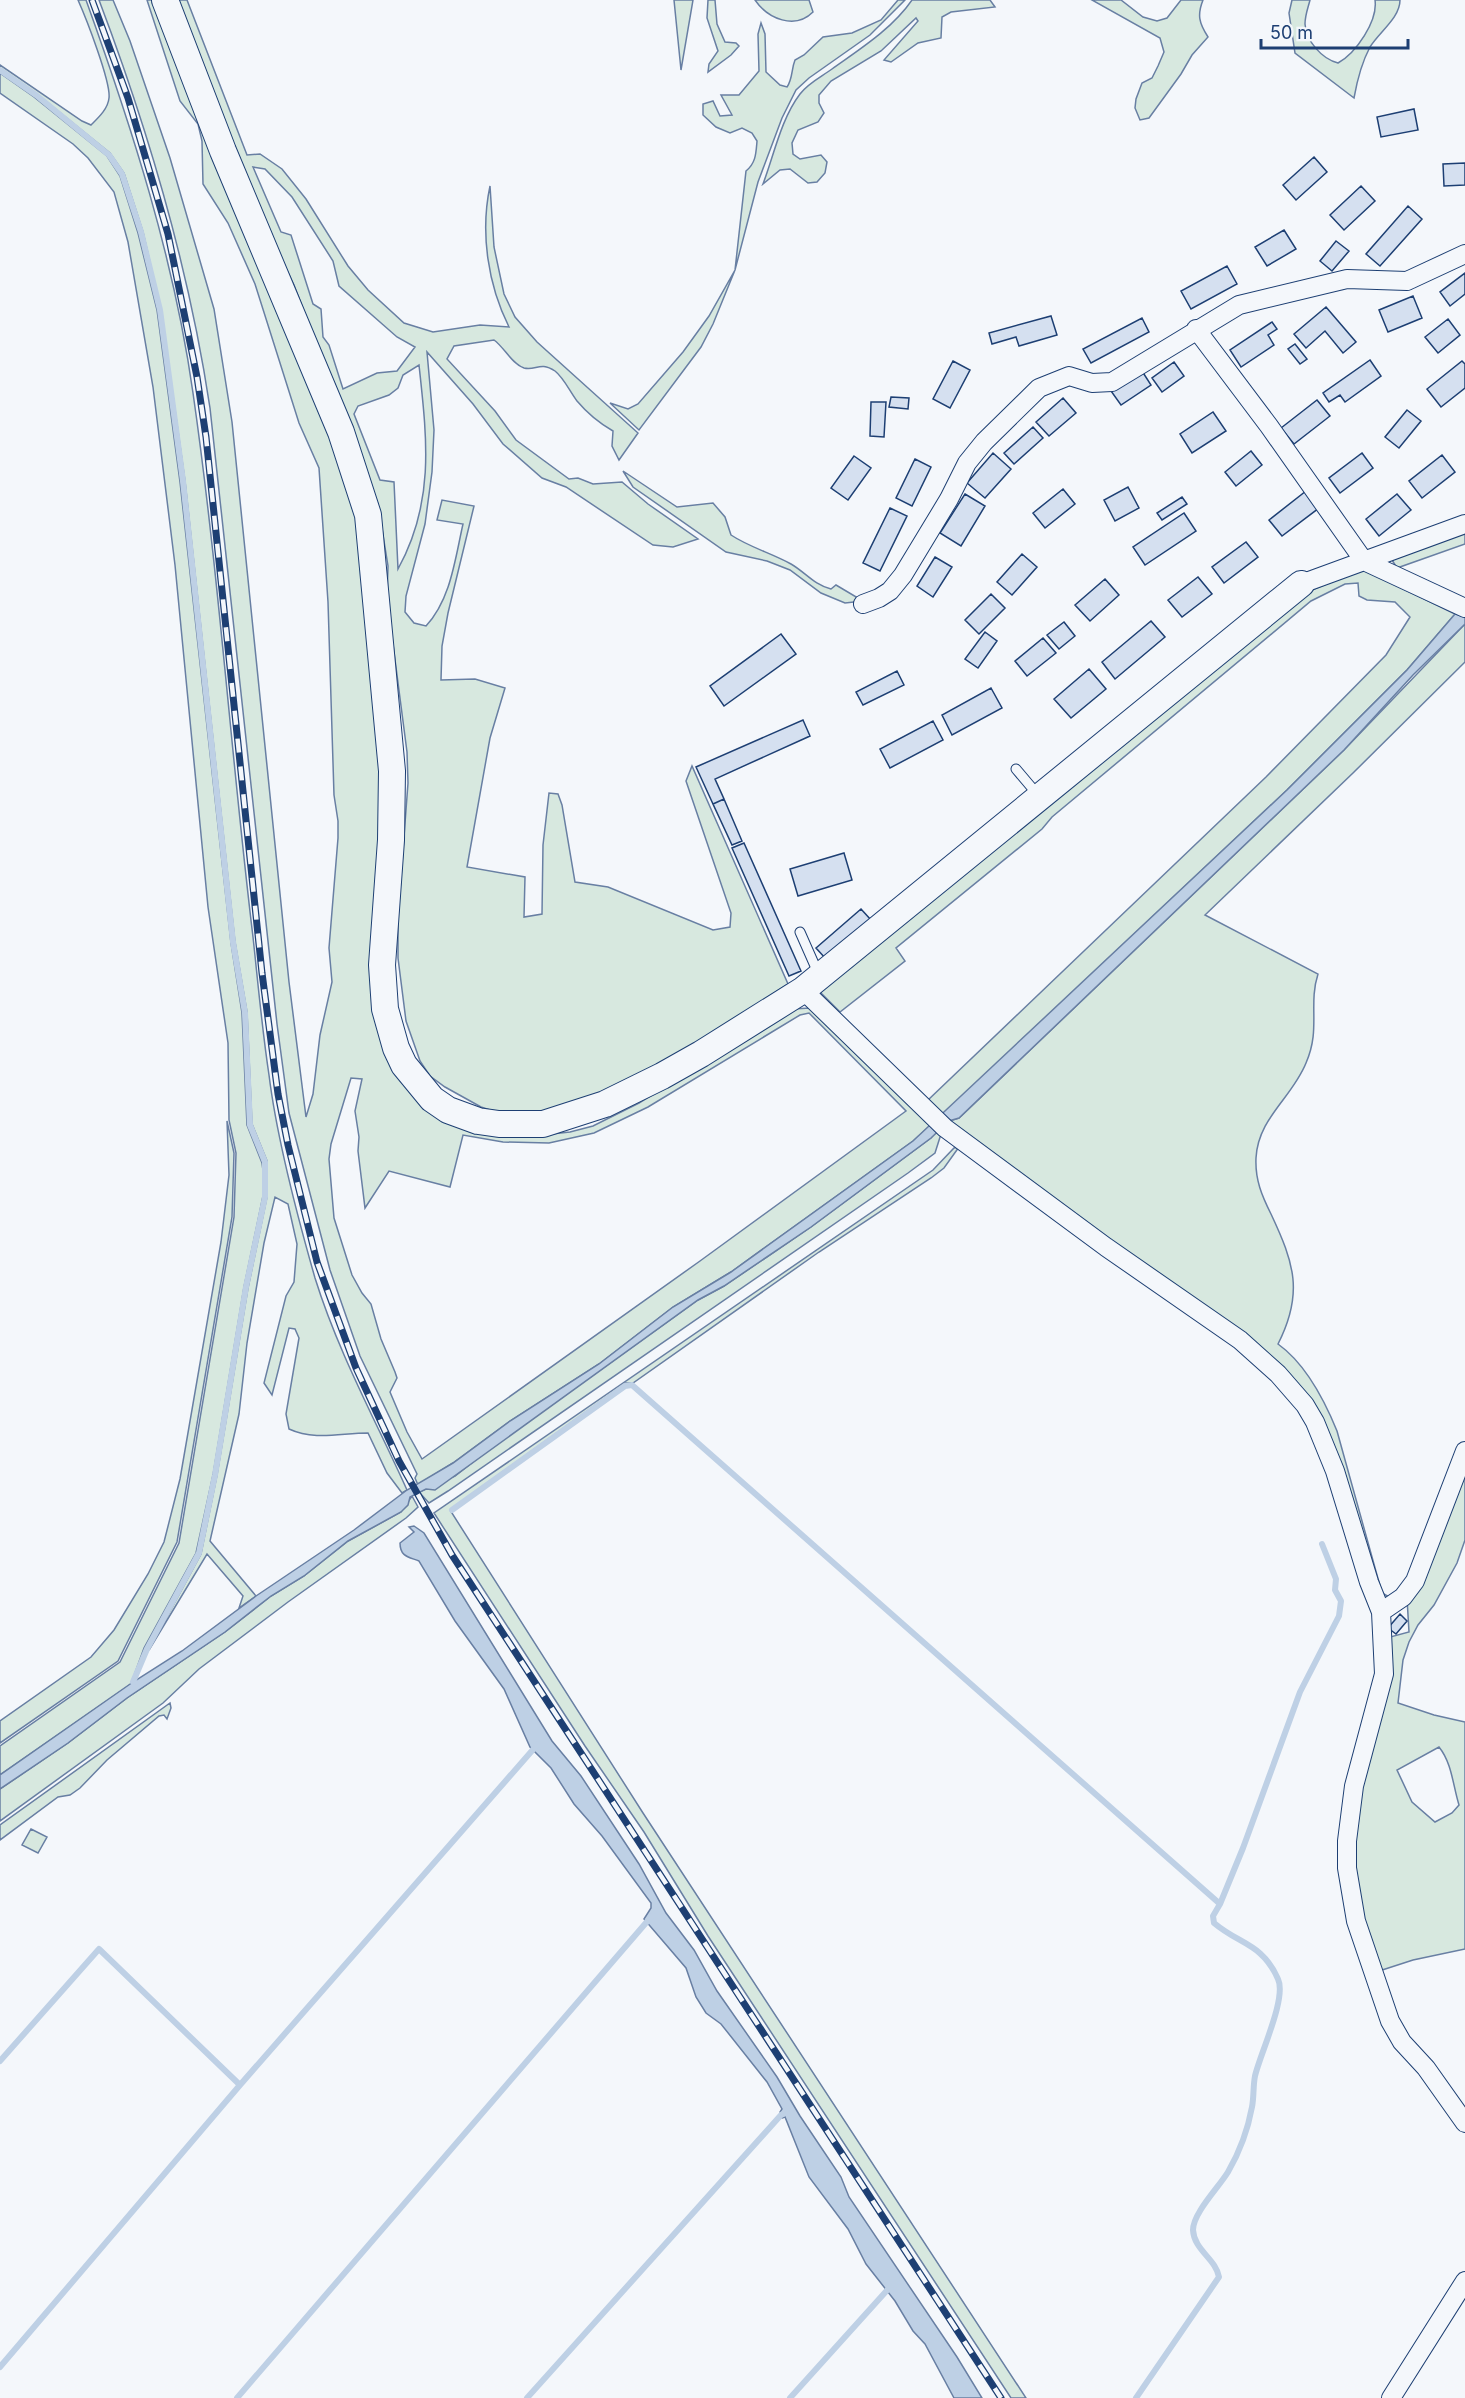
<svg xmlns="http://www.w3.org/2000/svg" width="1465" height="2398" font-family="Inter,sans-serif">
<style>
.green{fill:#d7e8df;stroke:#687fa3;stroke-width:1.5;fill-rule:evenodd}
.water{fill:#bed0e5;stroke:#687fa3;stroke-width:1.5}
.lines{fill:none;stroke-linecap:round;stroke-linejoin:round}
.stream{stroke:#bed0e5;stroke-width:6}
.building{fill:#d5e0f0;stroke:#1d3f73;stroke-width:1.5}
.lane-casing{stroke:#1d3f73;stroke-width:11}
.street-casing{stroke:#1d3f73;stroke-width:20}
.secondary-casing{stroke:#1d3f73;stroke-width:28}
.lane{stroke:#f4f7fb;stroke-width:9}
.street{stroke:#f4f7fb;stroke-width:18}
.secondary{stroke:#f4f7fb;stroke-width:26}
.rail-casing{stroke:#1d3f73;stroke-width:7}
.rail{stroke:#f4f7fb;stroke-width:4.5;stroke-dasharray:14;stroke-linecap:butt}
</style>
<rect width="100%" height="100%" fill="#f4f7fb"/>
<path class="green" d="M78,0H86C132,128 174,258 193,393C219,574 231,756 253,937C258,983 262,1029 269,1075C277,1140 297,1215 315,1278C338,1352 375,1419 407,1490L402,1493L387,1473L368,1433C341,1433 315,1441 289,1429L286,1414L299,1338L295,1329L289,1328L272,1395L264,1383L286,1296L294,1282L297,1244L288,1204L275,1197L264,1243L247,1343L239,1414L210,1541L256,1596L239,1608L243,1596L207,1554L149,1650L201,1554L217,1475L248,1288L267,1197V1161L252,1124L247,1012L235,942L185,481L161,310L143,232L124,173L110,153L37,94L0,68V65L82,121L91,125C98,118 108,109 109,98C111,82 86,18 78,0Z
M99,0H113L130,41L170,158L214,309L232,422L289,982L306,1117L313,1094L320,1035L332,982L329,948L338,838V821L334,795L328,602L319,468L299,423L255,284L228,223L203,184L202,141L198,124L180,101L147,0H157L322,408L360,530L382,747L373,1005C379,1030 382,1053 396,1074L502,1135L523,1137L570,1132L593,1126L639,1103L791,1009L811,1008L933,1123L913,1141L731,1272L673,1307L599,1364L510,1421L453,1463L418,1485L415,1478L417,1474L360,1356L330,1270L289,1113L277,1024L210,408C189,268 149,132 99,0ZM809,1013L906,1111L700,1261L422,1459L407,1432L390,1392L397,1378L395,1372L381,1339L371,1304L362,1293L352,1275L334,1218L329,1159L331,1144L351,1078L362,1079L355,1111L359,1137L358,1151L365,1208L389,1171L450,1187L463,1135L503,1142L549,1143L594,1133L648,1107L800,1015Z
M178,0H187L247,155L260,154L282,169L306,199L348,266L368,290L404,323L433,332L480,325L509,327C488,285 480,233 490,186L494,247L504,294L515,317L537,342L638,433L619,460L612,446L613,431C599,423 588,414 577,401C570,392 564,378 555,371C540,361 536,371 524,368C512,364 504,347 494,340L454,346L447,359L495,411L516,440L569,479L578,478L593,484L622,482L648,504L698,539L673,547L653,545L566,487L542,478L503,444L473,404L427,352L434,430L432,472L425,524L406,596L405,612L414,623L426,626C451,599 455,559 463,524L437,520L442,500L474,506L448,613L442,646L441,680L475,679L505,688L490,738L467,867L525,877L524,917L542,914L543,845L549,793L558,794L562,805L575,882L608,887L713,930L730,927L731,913L686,781L692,766L788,984L688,1050L641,1077L556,1112H496L481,1107L445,1087L430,1076L420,1061L406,1021L398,958V917L408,783L407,752L387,598L388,566L378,504L294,285L256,206ZM253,167L265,169L292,197L333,261L339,286L397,337L415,347L397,371L377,373L343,389L329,345L323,337L321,309L313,304L291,235L281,232ZM419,365C427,439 435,502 398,569L394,482L380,480L354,414L358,406L389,395L398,388L403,375Z
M674,0H693L681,70Z
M708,0H715L717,24L725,42L736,43L739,46L731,55L708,72L709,64L718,51L707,18Z
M755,0H809L813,12C795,30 768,19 755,0Z
M898,0H905L870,35L809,78L796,90L782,118L758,182L735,270L713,324L701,347L639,430L610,403L628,409L638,404L683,352L709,316L735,270L746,171C756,163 756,153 757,141L752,133L742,128L730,133L716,127L703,115V104L713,101L720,116L732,115L721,95H739L759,71L758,34L761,23L765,34L766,72L780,85L787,87C793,78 791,70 795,60L804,55L823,37L852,33L881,20Z
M912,0H990L995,7L951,12L942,17L941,38L918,43L891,62L884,60L918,21L916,18L881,51L831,81L819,95V103L824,113L818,122L798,130L792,143L793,154L800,159L821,155L827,162L825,173L817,182L808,183L790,169L780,170L763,184C774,155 781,119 800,94C808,83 821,77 832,69C860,49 892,29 912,0Z
M1092,0H1121L1143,17L1157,21L1167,18L1181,0H1203C1197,15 1199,23 1208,37L1192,55L1181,74L1149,118L1140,120L1135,108L1136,99L1142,83L1152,78L1158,66L1164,52L1160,38Z
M1292,0H1310C1308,8 1305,15 1305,24C1306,41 1322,59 1338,63C1356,53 1378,21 1375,0H1400C1400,18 1379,32 1370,47C1362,62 1357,81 1354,98L1295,53L1289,13Z
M0,73L34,97L107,156L120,176L138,233L157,310L180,482L231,943L242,1013L247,1125L262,1163L264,1178L263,1196L244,1287L213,1475L196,1553L144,1648L131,1684L0,1775V1746L120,1662L179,1543L234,1217L236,1153L229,1120L228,1043L208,907L175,565L153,387L128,242L114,192L88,158L73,144L0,93Z
M623,471L677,507L713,503L725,517L731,535C749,547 771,553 791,564C805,572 814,585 831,589L836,585L863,601L845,603L821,593L790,570L767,561L726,552L633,487Z
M1465,531V544L1397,568L1392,560Z
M1357,571H1367L1455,614L1407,670L1287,790L941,1116L927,1101L1266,777L1386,655L1410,617L1395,602L1367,600L1359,596L1358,583L1345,584L1311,601L1052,817L1042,829L896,948L905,961L840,1012L821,993L823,986L1305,593Z
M1465,624V662L1353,773L1205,915L1318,974C1308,1005 1321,1029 1306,1063C1292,1098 1258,1118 1256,1158C1255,1180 1262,1196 1271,1214C1294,1263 1304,1293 1278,1344C1306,1364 1324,1399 1337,1431L1382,1593L1393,1599L1387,1602L1382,1598L1374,1582L1322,1422L1299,1385L1286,1370L1249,1338L1122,1249L949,1121L959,1118L1344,750Z
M227,1121L234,1153L232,1217L177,1542L118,1661L0,1743V1721L91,1657L114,1630L148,1574L164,1542L180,1479L221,1242L229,1175Z
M938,1129L941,1134L935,1153L908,1173L448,1491L429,1503L419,1492L455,1476L487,1451L698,1300L724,1286L811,1227L931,1138Z
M959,1147L944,1168L931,1178L819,1252L633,1383H626L450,1510L643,1813L1026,2398H1011L708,1936L644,1832L585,1746L434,1513L933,1170L954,1148Z
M1465,1462V1540L1457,1563L1434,1605L1418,1625L1409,1642L1403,1660L1398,1703L1434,1715L1465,1722V1949L1413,1960L1376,1972L1355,1883V1825L1390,1637L1409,1632L1407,1598ZM1439,1747C1452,1763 1453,1786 1459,1805L1452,1813L1435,1822L1412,1802L1397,1770Z
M412,1496L418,1507L406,1518L288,1602L199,1669L163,1703L0,1821V1789L68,1743L127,1698L225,1632L271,1596L304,1576L348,1541L401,1512Z
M170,1703L171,1708L167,1719L164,1715L159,1716L107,1760L80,1788L70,1795L58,1797L0,1840V1825Z
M31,1829L47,1837L38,1853L22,1845Z"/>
<path class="water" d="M1455,614L1465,617V624L1413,675L1344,750L959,1118L949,1121L931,1138L811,1227L724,1286L698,1300L435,1490L426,1489L410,1497L408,1505L401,1512L348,1541L304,1576L271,1596L225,1632L127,1698L68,1743L0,1789V1775L133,1682L182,1651L256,1596L354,1530L407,1490L453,1463L510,1421L599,1364L673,1307L731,1272L913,1141L1287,790L1407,670Z
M414,1526L424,1533L552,1741L581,1776L639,1864L666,1913L694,1950L717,1991L777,2077L800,2116L841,2177L849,2197L957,2357L982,2398H954L925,2344L913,2331L895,2301L866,2264L848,2229L809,2177L785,2117L782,2118L780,2112L782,2109L767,2082L721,2024L706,2013L696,1997L686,1968L644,1919L651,1908V1903L602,1836L574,1804L551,1768L530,1747L504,1689L455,1621L419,1561C409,1557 400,1557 400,1543L414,1532L409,1527Z"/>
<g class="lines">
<path class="stream" d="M0,70L36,95L109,155L122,174L141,232L160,310L183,481L233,942L245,1013L250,1125L265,1162V1197L246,1287L215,1475L199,1553L147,1649L133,1682
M452,1510L625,1386L632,1385L1220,1904
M0,2061L99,1949L240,2085
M0,2367L240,2085L537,1745
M237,2398L651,1917
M527,2398L781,2115L787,2112
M790,2398L890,2287
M1136,2398L1219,2277C1216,2259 1194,2250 1193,2230C1193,2213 1219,2187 1228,2172C1239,2153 1248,2129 1252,2107C1254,2097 1253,2086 1255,2076C1260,2054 1287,1998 1278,1979C1262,1943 1240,1945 1214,1923L1213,1916L1220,1904L1243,1848L1300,1692L1339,1616L1341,1601L1335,1590L1336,1579L1322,1544"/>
</g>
<path class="building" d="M1414,109L1418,130L1381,137L1377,117Z
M1314,157L1327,172L1296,200L1283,185Z
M1465,163V185L1444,186L1443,164Z
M1361,186L1375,201L1344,230L1330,215Z
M1408,206L1422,219L1380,266L1366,254Z
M1284,230L1296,249L1267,266L1255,247Z
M1336,241L1349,251L1332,271L1320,261Z
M1227,266L1237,284L1191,309L1181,291Z
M1465,273V294L1450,306L1440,292Z
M1413,296L1422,318L1388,332L1379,310Z
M1326,307L1356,342L1343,353L1325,331L1306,348L1294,334Z
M1051,316L1057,335L1019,346L1016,337L992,344L989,333Z
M1142,318L1149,332L1091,363L1083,349Z
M1448,319L1460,335L1438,353L1425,337Z
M1272,322L1277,329L1268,335L1274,345L1241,367L1230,350Z
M1295,344L1307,359L1300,364L1288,349Z
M1370,360L1381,376L1345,402L1340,395L1329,402L1323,393Z
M953,361L970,370L950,408L933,399Z
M1462,361L1465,364V388L1441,407L1427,389Z
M1174,362L1184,376L1162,392L1152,378Z
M1142,371L1151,385L1121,405L1111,391Z
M891,397L909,398L908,409L889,407Z
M1063,398L1076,413L1049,436L1036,422Z
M1317,400L1330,416L1294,444L1281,428Z
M871,402H886L884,437L870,436Z
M1407,410L1421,421L1399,448L1385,437Z
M1213,412L1226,431L1192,453L1180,434Z
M1033,427L1043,438L1014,464L1004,453Z
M1251,451L1262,465L1236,486L1225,472Z
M993,453L1011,469L985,498L967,483Z
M1362,453L1373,468L1340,493L1329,478Z
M1442,455L1455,472L1422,498L1409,481Z
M854,456L871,468L848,500L831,488Z
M915,459L931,467L912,506L896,498Z
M1128,487L1139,508L1115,521L1104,500Z
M1063,489L1075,504L1045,528L1033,513Z
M1306,491L1319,508L1282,536L1269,520Z
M965,494L985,506L961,546L940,533Z
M1397,494L1411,510L1379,536L1366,519Z
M1182,497L1187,504L1162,520L1157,513Z
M890,508L907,516L880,571L863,563Z
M1184,513L1196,531L1145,565L1133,547Z
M1246,542L1258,557L1224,583L1212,567Z
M1022,554L1037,567L1012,595L997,582Z
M935,557L952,567L933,597L917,586Z
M1198,577L1212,594L1182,617L1168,600Z
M1105,579L1119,595L1090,621L1075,605Z
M991,594L1005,608L979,634L965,620Z
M1151,621L1165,637L1115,679L1102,662Z
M1064,622L1075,636L1059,649L1047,635Z
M985,632L997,641L978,668L965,659Z
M781,634L796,654L724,706L710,686Z
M1043,638L1056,653L1027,676L1015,661Z
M1089,669L1106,689L1071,718L1054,699Z
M897,671L904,685L863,705L856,692Z
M991,688L1002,708L952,735L942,715Z
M803,720L810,736L715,779L724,799L713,804L696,767Z
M933,721L943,740L890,768L880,749Z
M724,799L742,841L732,845L713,804Z
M744,843L801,971L789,976L732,848Z
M844,853L852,880L798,896L790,869Z
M861,909L871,920L826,959L816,948Z
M1400,1614L1407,1621L1396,1634L1388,1628Z"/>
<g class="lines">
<g class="lane-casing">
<path id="lane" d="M1016,769L1038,795
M800,932L819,975"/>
</g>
<g class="street-casing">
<path id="street" d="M1196,329L1269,426L1364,561L1465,608
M1301,584L1465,524
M863,604L879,598L890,591L903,575L949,499L967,463L984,442L1039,388L1069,376L1092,383L1112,382L1239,305L1347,279L1407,281L1465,254
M803,990L945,1128L1106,1247L1240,1340L1278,1374L1305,1405L1315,1422L1335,1471L1369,1582L1381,1612L1384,1674L1354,1786L1347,1841V1868L1356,1921L1390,2021L1402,2042L1426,2068L1465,2123
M1381,1612L1403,1597L1415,1581L1465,1451
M1391,2398L1465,2281"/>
</g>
<g class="secondary-casing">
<path id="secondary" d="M165,0L223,151L341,432L368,515L392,771L391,840L382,965L385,1009L396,1048L404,1065L432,1099L448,1110L478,1121L499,1124H543L605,1104L662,1076L701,1054L803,990L1301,584"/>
</g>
<use href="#lane" class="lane"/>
<use href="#street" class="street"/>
<use href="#secondary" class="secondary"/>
<g class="rail-casing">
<path id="rail" d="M92,0L128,98L168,234L197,377L206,437L262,973L278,1094L288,1145L317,1262L356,1368L399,1461L452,1555L1001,2398"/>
</g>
<use href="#rail" class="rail"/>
</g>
<path d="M1261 39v9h147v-9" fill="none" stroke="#1d3f73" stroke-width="3"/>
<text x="1270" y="39" font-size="18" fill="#1d3f73" stroke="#f4f7fb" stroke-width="4.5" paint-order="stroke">50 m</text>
</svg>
